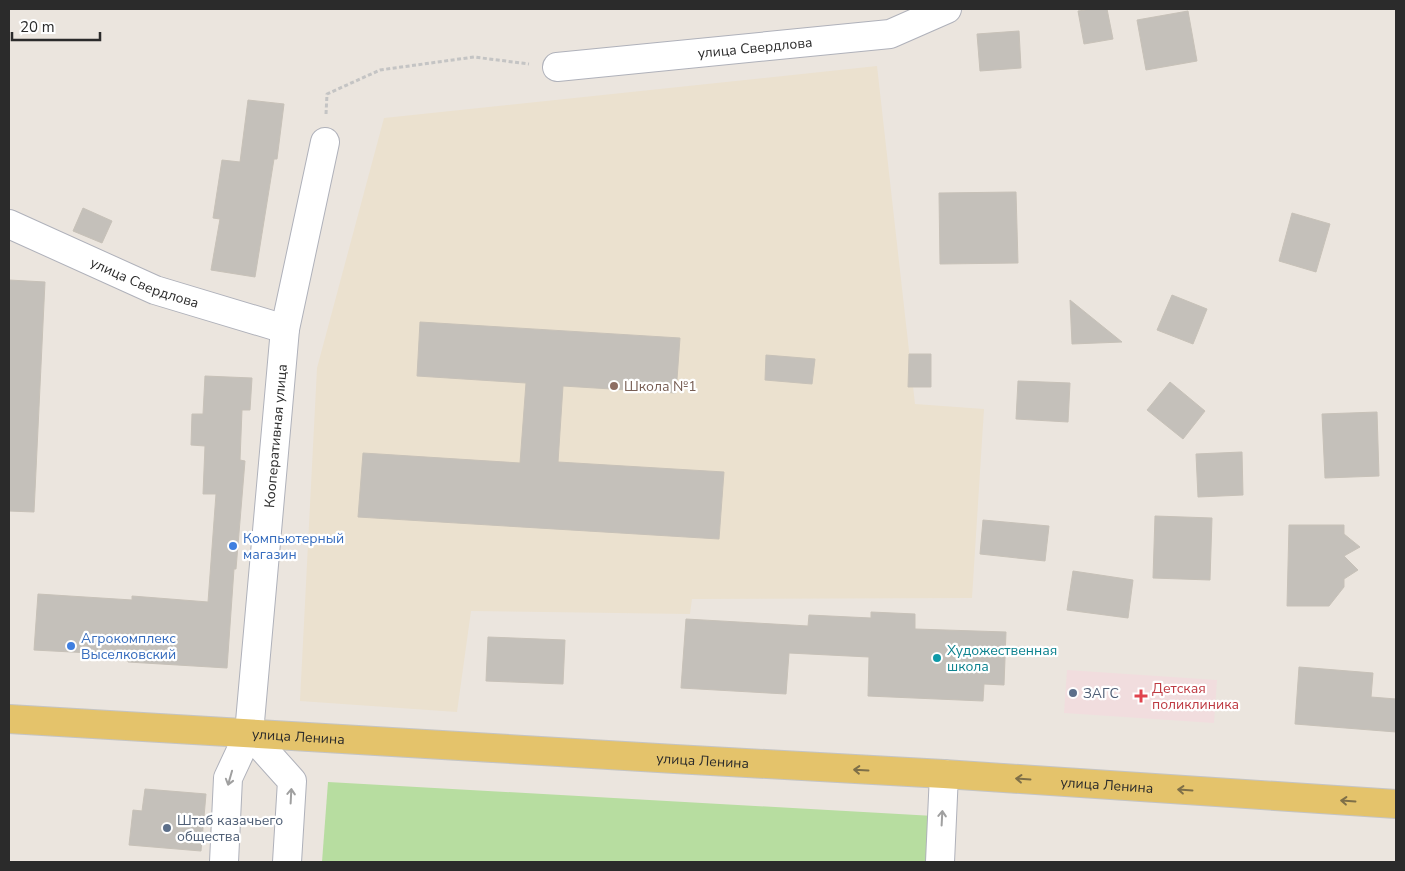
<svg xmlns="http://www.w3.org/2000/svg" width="1405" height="871" font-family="'Nunito Sans',sans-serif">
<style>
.education{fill:#ebe1cf}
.medical{fill:#f1ddde}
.green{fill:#b7dda0}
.building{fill:#c4c0ba;stroke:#c7c1b8}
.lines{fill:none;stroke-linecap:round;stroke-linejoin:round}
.minor-casing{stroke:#afb1ba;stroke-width:30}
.major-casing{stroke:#c4c4c4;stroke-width:30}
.path{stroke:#c4c4c4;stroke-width:3;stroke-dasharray:4 2.5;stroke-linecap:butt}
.minor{stroke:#fff;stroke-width:28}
.major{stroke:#e4c36b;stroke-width:28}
.oneway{stroke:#7e6f48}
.oneway2{stroke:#a0a0a0}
.education-dot{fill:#8d6e63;stroke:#fff;stroke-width:2}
.shop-dot{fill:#3f7fe0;stroke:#fff;stroke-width:2}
.culture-dot{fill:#0f9aa8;stroke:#fff;stroke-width:2}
.service-dot{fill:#5c6f8a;stroke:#fff;stroke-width:2}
.health-dot{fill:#e0444e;stroke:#fff;stroke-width:2}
.labels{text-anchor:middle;stroke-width:4.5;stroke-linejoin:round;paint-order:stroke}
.street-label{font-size:14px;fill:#2b2b2b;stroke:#fff}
.education-label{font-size:14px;fill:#785e54;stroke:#fff;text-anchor:start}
.shop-label{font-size:14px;fill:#366cbe;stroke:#fff;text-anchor:start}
.culture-label{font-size:14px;fill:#0d838f;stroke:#fff;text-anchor:start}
.health-label{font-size:14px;fill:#be3a42;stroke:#fff;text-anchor:start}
.service-label{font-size:14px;fill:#4e5e75;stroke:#fff;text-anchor:start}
</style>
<rect width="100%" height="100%" fill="#ebe5de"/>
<path class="education" d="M877,66L915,404L984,409L972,598L692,599L690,614L471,611L457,712L300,701L317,368L384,118Z"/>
<path class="medical" d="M1067,670L1217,680L1214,723L1064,713Z"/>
<path class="green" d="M328,782L934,816L932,862H322Z"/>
<path class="building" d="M1092,9H1107L1113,39L1084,44L1078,11Z
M1188,11L1197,61L1146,70L1137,20Z
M1019,31L1021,68L980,71L977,34Z
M248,100L284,104L277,159H274L255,277L211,270L220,219L213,218L222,160L240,162Z
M1016,192L1018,263L940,264L939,193Z
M83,208L112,221L102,243L73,231Z
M1292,213L1330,224L1316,272L1279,261Z
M9,280L45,282L34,512L9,511Z
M1172,295L1207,309L1193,344L1157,330Z
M1070,300L1122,342L1072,344Z
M420,322L680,338L676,393L563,386L558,462L724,472L719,539L358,517L363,453L520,463L526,383L417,376Z
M909,354H931V387H908Z
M766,355L815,359L812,384L765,380Z
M205,376L252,378L250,410H242L240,460L245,461L236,569H234L227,668L128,662V655L34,650L38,594L132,600V596L208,602L216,494H203L205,446L191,445L192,414H203Z
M1018,381L1070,383L1068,422L1016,419Z
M1170,382L1205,411L1183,439L1147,410Z
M1377,412L1379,476L1325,478L1322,414Z
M1242,452L1243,495L1198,497L1196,454Z
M1155,516L1212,518L1210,580L1153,578Z
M983,520L1049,526L1045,561L980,554Z
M1289,525H1344V534L1360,547L1344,556L1358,570L1344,579V587L1329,606H1287Z
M1073,571L1133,580L1128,618L1067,610Z
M871,612L915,614V629L1006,632L1004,685L984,684L983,701L868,696L869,657L789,653L786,694L681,688L686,619L808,626L809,615L871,618Z
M488,637L565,640L563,684L486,681Z
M1299,667L1373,673L1371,697L1396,699V732L1295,724Z
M145,789L206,794L201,851L129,845L133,810L142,811Z"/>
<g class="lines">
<g class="minor-casing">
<g id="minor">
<path id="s1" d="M557,67L890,34L947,9"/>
<path id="s2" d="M9,224L155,290L285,329"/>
<path d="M249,733L292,781L287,862"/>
<path id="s3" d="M224,862L228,778L249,733L285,329L325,142"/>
<path d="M940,862L944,774"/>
</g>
</g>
<g class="major-casing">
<g id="major">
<path id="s4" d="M9,719L675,759L944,774L1396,804"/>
</g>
</g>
<path class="path" d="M326,114L327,94L380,70L474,57L529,64"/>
<use href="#minor" class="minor"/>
<use href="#major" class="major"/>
</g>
<defs><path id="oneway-shaft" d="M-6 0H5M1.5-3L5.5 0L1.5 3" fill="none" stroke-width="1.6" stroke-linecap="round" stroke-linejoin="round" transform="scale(1.25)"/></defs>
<g class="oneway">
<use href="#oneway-shaft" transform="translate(861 770) rotate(-177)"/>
<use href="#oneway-shaft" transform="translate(1023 779) rotate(-176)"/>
<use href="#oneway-shaft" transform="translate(1185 790) rotate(-176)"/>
<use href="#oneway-shaft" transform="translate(1348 801) rotate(-176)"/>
</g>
<g class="oneway2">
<use href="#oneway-shaft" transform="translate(230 778) rotate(106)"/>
<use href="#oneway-shaft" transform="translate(291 796) rotate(-87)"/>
<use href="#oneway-shaft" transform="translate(942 818) rotate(-87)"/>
</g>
<circle class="education-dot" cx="614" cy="386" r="5"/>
<g class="shop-dot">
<circle cx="233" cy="546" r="5"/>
<circle cx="71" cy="646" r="5"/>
</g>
<circle class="culture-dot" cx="937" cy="658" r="5"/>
<g class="service-dot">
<circle cx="1073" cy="693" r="5"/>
<circle cx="167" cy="828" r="5"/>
</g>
<path class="health-dot" d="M1138.5 688.5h5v5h5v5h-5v5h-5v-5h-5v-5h5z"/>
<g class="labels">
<g class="street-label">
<text dy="5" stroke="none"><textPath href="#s1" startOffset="199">улица Свердлова</textPath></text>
<text dy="5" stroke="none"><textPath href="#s2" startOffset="148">улица Свердлова</textPath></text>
<text dy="5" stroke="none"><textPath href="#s3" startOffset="432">Кооперативная улица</textPath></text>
<text dy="5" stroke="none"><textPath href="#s4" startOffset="290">улица Ленина</textPath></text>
<text dy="5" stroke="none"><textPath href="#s4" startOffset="695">улица Ленина</textPath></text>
<text dy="5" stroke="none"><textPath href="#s4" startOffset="1100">улица Ленина</textPath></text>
</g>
<g class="education-label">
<text x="624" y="391">Школа №1</text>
</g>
<g class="shop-label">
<text x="243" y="543">Компьютерный<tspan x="243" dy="16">магазин</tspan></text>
<text x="81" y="643">Агрокомплекс<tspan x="81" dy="16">Выселковский</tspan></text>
</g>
<g class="culture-label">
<text x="947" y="655">Художественная<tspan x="947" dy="16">школа</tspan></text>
</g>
<g class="health-label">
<text x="1152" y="693">Детская<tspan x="1152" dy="16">поликлиника</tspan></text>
</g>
<g class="service-label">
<text x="1083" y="698">ЗАГС</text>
<text x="177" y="825">Штаб казачьего<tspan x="177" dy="16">общества</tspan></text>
</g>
</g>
<rect width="1405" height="871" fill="none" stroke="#2b2b2b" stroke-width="20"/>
<path d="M12 32v8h88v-8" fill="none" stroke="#2b2b2b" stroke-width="2.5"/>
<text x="20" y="32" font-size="15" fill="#2b2b2b" stroke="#ffffff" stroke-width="4" paint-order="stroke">20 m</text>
</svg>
